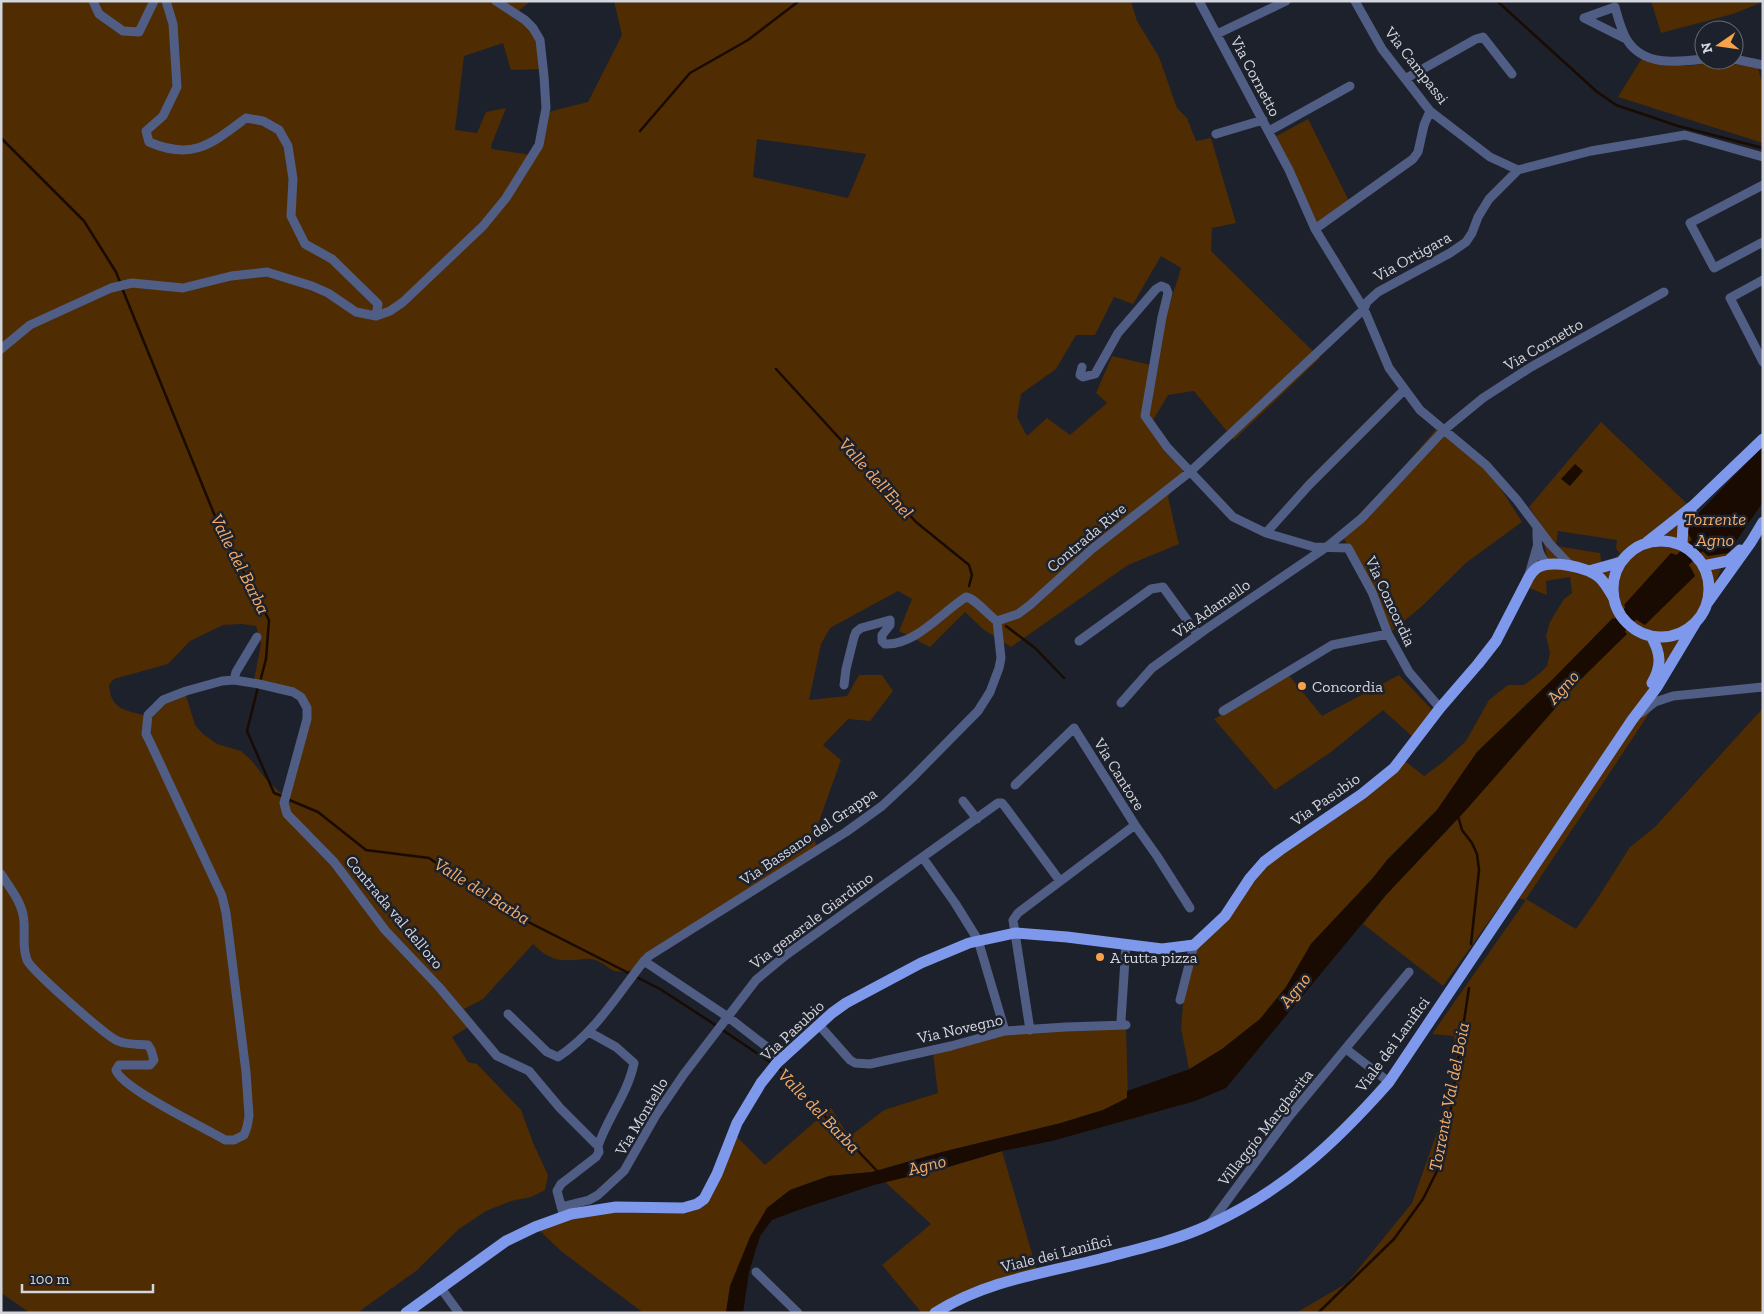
<svg xmlns="http://www.w3.org/2000/svg" width="1764" height="1314" font-family="'Zilla Slab',serif">
<style>
.green{fill:#4f2c02;fill-rule:evenodd}
.water{fill:#190b01}
.lines{fill:none;stroke-linecap:round;stroke-linejoin:round}
.stream{stroke:#190b01;stroke-width:2.5}
.river{stroke:#190b01;stroke-width:16}
.minor{stroke:#505d85;stroke-width:9}
.major{stroke:#7e98ec;stroke-width:11}
.poi-dot{fill:#f7a149;stroke:#1d212b;stroke-width:2}
.labels{text-anchor:middle;stroke-width:5;stroke-linejoin:round;paint-order:stroke}
.street-label{font-size:16px;fill:#d4d6dd;stroke:#1d212b}
.poi-label{font-size:16px;fill:#d4d6dd;stroke:#1d212b;text-anchor:start}
.water-label{font-size:18px;font-style:italic;fill:#f4ac68;stroke:#1d212b}
</style>
<rect width="100%" height="100%" fill="#1d212b"/>
<path class="green" d="M1,1H531L513,15L532,28L538,42L542,69L511,70L503,43L464,56L455,130L477,133L486,112L506,108L491,146L492,149L532,155L544,113L588,102L622,35L614,1H1131L1137,21L1159,57L1177,108L1187,118L1196,141L1211,138L1236,223L1212,228L1211,251L1320,358L1234,440L1194,391L1168,395L1149,427L1183,471L1168,497L1179,544L1128,565L1011,647L984,630L965,612L930,647L899,631L912,599L898,591L830,628L821,644L809,700L847,696L859,675H882L893,691L870,721L848,719L823,745L841,760L813,838L819,849L632,970C608,975 613,967 595,960C587,957 580,960 572,960C555,962 544,955 533,944L483,999L464,1009L475,1023L452,1037L468,1062L477,1064L521,1110L534,1145L548,1175L545,1190L531,1197L511,1201L486,1211L459,1229L416,1271L357,1313H30L1,1293ZM757,139L866,154V155L848,198L753,177ZM1161,256L1181,268L1151,365L1112,356L1096,393L1107,403L1070,435L1047,418L1027,436L1017,417L1021,394L1056,369L1076,335H1095L1114,297L1133,304ZM241,624L256,626L261,644L254,680L301,694L309,706L285,797L265,778L252,761L241,751L217,744L203,734L195,725L184,689L147,716C125,710 111,710 109,685L114,679L168,664L190,641L223,625Z
M1651,1H1763V2L1733,14L1661,33Z
M1644,55L1667,64L1685,66L1718,62L1758,67L1763,88V143L1618,97Z
M1308,119L1351,205L1317,231L1271,139Z
M1601,422L1698,514L1687,531L1708,556L1728,553L1705,606L1666,667L1656,703L1526,899L1576,929L1599,896L1630,847L1655,827L1763,708V1313H1296L1347,1283L1412,1203L1458,1073L1454,1036L1432,1034L1526,900L1507,896L1443,986L1363,924L1386,895L1465,811L1580,680L1626,634L1613,618L1553,679L1477,752L1437,810L1388,859L1372,879L1311,944L1286,987L1260,1019L1222,1049L1189,1069L1181,1028L1188,944L1210,932L1263,863L1401,758L1424,776L1442,763L1466,741L1489,700L1508,685H1524L1540,673L1547,666L1550,653L1546,636L1550,622L1564,599L1572,593L1570,577L1546,581L1547,595L1524,586L1548,561L1539,522L1529,507ZM1558,531L1617,540L1616,548L1620,554L1613,559L1602,564L1600,553L1556,546Z
M1438,427L1491,473L1522,522L1467,562L1421,607L1392,631L1341,533L1397,475Z
M1287,673L1322,716L1399,675L1435,713L1415,739L1383,710L1331,752L1275,790L1214,719L1230,710L1227,704L1249,690L1258,692Z
M1126,1027L1128,1098L1103,1110L1061,1123L942,1152L872,1172L829,1176L790,1190L767,1208L730,1286L726,1313H641V1311L561,1251L537,1228L562,1218L697,1203L732,1132L765,1165L831,1108L849,1137L884,1110L938,1093L932,1046L977,1036Z
M1002,1151L1038,1274L936,1313H922L882,1265L931,1224L885,1182L948,1167Z"/>
<path class="water" d="M1763,446V502L1728,553L1708,556L1694,544L1687,531L1698,514Z
M1575,464L1583,471L1570,486L1561,479Z
M1671,553C1684,557 1690,564 1695,576L1645,625L1632,617L1624,605Z
M1613,618L1627,634L1580,680L1465,811L1386,895L1226,1088L1195,1101L1052,1141L1002,1151L948,1167L874,1185L801,1209L772,1220L760,1236L749,1272L743,1313H726L730,1286L750,1237L767,1208L790,1190L829,1176L872,1172L942,1152L1061,1123L1103,1110L1127,1098V1091L1190,1069L1222,1049L1260,1019L1286,987L1311,944L1372,879L1388,859L1437,810L1477,752L1553,679Z"/>
<g class="lines">
<path class="stream" d="M1497,1L1596,91L1616,105L1678,126L1763,148
M640,131L690,73L748,40L799,1
M1,138L84,221L116,272L120,282
M122,288L219,526L269,620L266,659L260,682
M776,369L916,522L969,565L972,575L969,586
M1006,626L1035,648L1064,678
M258,687L247,731L274,793L282,796
M287,799L318,812L366,850L429,858L503,909L660,989L717,1026
M1458,816L1462,830L1472,843L1477,854L1479,870L1471,944
M721,1029L773,1064
M778,1067L879,1173
M1318,1313L1394,1239L1423,1199L1439,1167L1443,1157L1449,1120L1469,988"/>
<path class="river" d="M1669,574L1711,531
M1605,641L1645,598"/>
<path class="minor" d="M93,1L99,14L123,31L139,32L154,1
M166,1L173,24L177,87L163,116L146,131L149,142C193,161 211,144 246,118L263,121L279,130L288,146L293,179L291,216L305,244L332,259L378,304L376,316
M1199,1L1289,170L1315,229L1364,309L1389,368L1420,410L1486,465L1517,500L1550,544L1571,566
M1355,1L1382,49L1430,111L1490,157L1518,170
M1217,34L1286,1
M1626,39L1584,18L1615,7C1618,18 1621,30 1627,40C1644,67 1678,62 1704,59
M1734,59L1763,65
M1405,79L1476,39L1483,37L1512,74
M1269,131L1350,86
M1216,134L1263,120
M1763,185L1690,223L1714,268L1763,242
M1315,229L1413,159L1418,152L1424,125L1430,111
M1763,280L1730,298L1763,362
M1,349L30,325L111,288L132,283L183,288L231,276L267,272L312,286L328,293L356,312L376,316L390,311L403,302L483,226L506,198L539,145L546,108L544,76L540,40L533,28L525,20L496,1
M1082,367L1080,375L1083,377L1095,374L1118,333L1156,289L1161,286L1166,288L1168,293L1162,317L1145,416L1167,447L1233,517L1266,533
M1404,390L1309,485L1266,533L1314,547L1348,548L1372,592L1388,634L1409,672L1440,708
M1537,527C1537,541 1536,553 1547,564
M1529,575L1537,547
M997,621L1018,614L1030,605L1092,549L1191,471L1364,309L1367,302L1378,292L1450,253L1466,242L1472,233L1478,217L1489,199L1518,170L1591,151L1685,135L1763,157
M1079,641L1151,589L1163,587L1198,635
M234,680L236,672L257,637
M1121,703L1152,668L1206,629L1328,546L1362,518L1444,430L1483,398L1531,367L1664,292
M1223,711L1332,645L1388,634
M1641,713L1655,702L1673,696L1763,687
M1015,785L1074,728L1135,825L1018,913L1013,920L1030,1030
M963,801L977,819
M1135,825L1157,856L1190,908
M923,858L955,903L978,940L1005,1031
M1,874C11,890 23,903 24,922C25,935 22,947 27,960C30,969 107,1037 118,1041C127,1045 139,1044 148,1045L151,1050L154,1060L150,1065H119L116,1070C121,1088 205,1128 225,1140H234L244,1135L247,1127L249,1116L246,1072L226,913L222,896L150,742L146,734L148,715L163,700L186,691L222,681L234,680L259,684L293,692L301,697L307,708V719L284,803L287,814L334,862L385,930L439,987L497,1056L529,1071L560,1108L598,1146L599,1152L596,1157L561,1184L557,1191L564,1217
M1180,1000L1194,945
M508,1014L547,1052L558,1057C594,1034 618,994 644,961
M1121,1021L1126,944
M819,1025L850,1060L855,1063L870,1064L951,1046L1005,1031L1066,1027L1126,1025
M589,1032L616,1047L634,1063C628,1093 608,1117 598,1146
M1346,1049L1389,1082
M781,1058L728,1017L644,961L649,956L846,832L882,806L911,779L978,711L990,692L999,668L1001,658L997,621C988,615 976,599 966,597C942,612 915,646 885,644L882,641V635L890,625V620L861,628L856,632L854,637L846,669L844,685
M561,1207L589,1200L598,1195L624,1171L656,1115L684,1074L756,980L786,955L998,803H1002L1006,808L1060,881
M1209,1225L1288,1118L1409,972
M756,1272L798,1313
M440,1287L459,1313"/>
<path class="major" d="M1613 589a48 48 0 1 1 96 0a48 48 0 1 1-96 0Z
M1647,542L1694,505L1763,439
M1682,544L1683,526L1691,511
M1703,566L1728,561L1740,550
M1589,571L1621,562
M1708,602L1751,542L1763,522
M1651,636C1661,653 1662,666 1652,683
M406,1313L506,1241L535,1227L571,1214L616,1207L683,1208L697,1204L704,1199L717,1174L737,1123L761,1083L777,1063L832,1013L846,1003L921,963L969,943L1015,933L1067,937L1162,949L1194,945L1225,916L1250,878L1264,862L1280,850L1362,794L1394,768L1440,708L1478,664L1496,641L1529,577C1531,574 1534,570 1537,568C1551,559 1588,567 1600,578C1606,584 1609,590 1613,597
M935,1313C985,1281 1044,1273 1100,1259C1137,1249 1175,1241 1209,1225C1285,1190 1335,1143 1389,1082L1632,720L1657,687L1696,622"/>
</g>
<g class="poi-dot">
<circle cx="1302" cy="686" r="5"/>
<circle cx="1100" cy="957" r="5"/>
</g>
<g class="labels">
<g class="street-label">
<text transform="translate(1417 65) rotate(52)" y="6">Via Campassi</text>
<text transform="translate(1256 76) rotate(62)" y="6">Via Cornetto</text>
<text transform="translate(1412 256) rotate(-29)" y="6">Via Ortigara</text>
<text transform="translate(1543 344) rotate(-30)" y="6">Via Cornetto</text>
<text transform="translate(1086 537) rotate(-40)" y="6">Contrada Rive</text>
<text transform="translate(1391 601) rotate(65)" y="6">Via Concordia</text>
<text transform="translate(1211 608) rotate(-35)" y="6">Via Adamello</text>
<text transform="translate(1120 774) rotate(58)" y="6">Via Cantore</text>
<text transform="translate(1325 799) rotate(-35)" y="6">Via Pasubio</text>
<text transform="translate(808 836) rotate(-34)" y="6">Via Bassano del Grappa</text>
<text transform="translate(395 912) rotate(50)" y="6">Contrada val dell'oro</text>
<text transform="translate(811 920) rotate(-37)" y="6">Via generale Giardino</text>
<text transform="translate(960 1028) rotate(-13)" y="6">Via Novegno</text>
<text transform="translate(792 1030) rotate(-43)" y="6">Via Pasubio</text>
<text transform="translate(1392 1044) rotate(-54)" y="6">Viale dei Lanifici</text>
<text transform="translate(641 1116) rotate(-59)" y="6">Via Montello</text>
<text transform="translate(1265 1127) rotate(-52)" y="6">Villaggio Margherita</text>
<text transform="translate(1056 1253) rotate(-14)" y="6">Viale dei Lanifici</text>
</g>
<g class="poi-label">
<text x="1312" y="692">Concordia</text>
<text x="1110" y="963">A tutta pizza</text>
</g>
<g class="water-label">
<text transform="translate(876 478) rotate(48)" y="6">Valle dell'Enel</text>
<text x="1715" y="525">Torrente<tspan x="1715" dy="21">Agno</tspan></text>
<text transform="translate(240 564) rotate(63)" y="6">Valle del Barba</text>
<text transform="translate(1563 687) rotate(-48)" y="6">Agno</text>
<text transform="translate(482 891) rotate(32)" y="6">Valle del Barba</text>
<text transform="translate(1295 990) rotate(-51)" y="6">Agno</text>
<text transform="translate(1449 1097) rotate(-79)" y="6">Torrente Val del Boia</text>
<text transform="translate(819 1111) rotate(46)" y="6">Valle del Barba</text>
<text transform="translate(927 1165) rotate(-14)" y="6">Agno</text>
</g>
</g>
<rect width="1764" height="1314" fill="none" stroke="#d4d6dd" stroke-width="5"/>
<g transform="translate(1719 45) rotate(257)"><circle r="24" fill="#1d212b" stroke="#666972"/>
<path d="M0-4L9 19L0 12L-9 19Z" fill="#f7a149"/>
<text y="-8" font-size="14" font-weight="bold" text-anchor="middle" fill="#d4d6dd">N</text>
</g>
<path d="M22 1284v8h131v-8" fill="none" stroke="#d4d6dd" stroke-width="2.5"/>
<text x="30" y="1284" font-size="15" fill="#d4d6dd" stroke="#1d212b" stroke-width="4" paint-order="stroke">100 m</text>
</svg>
